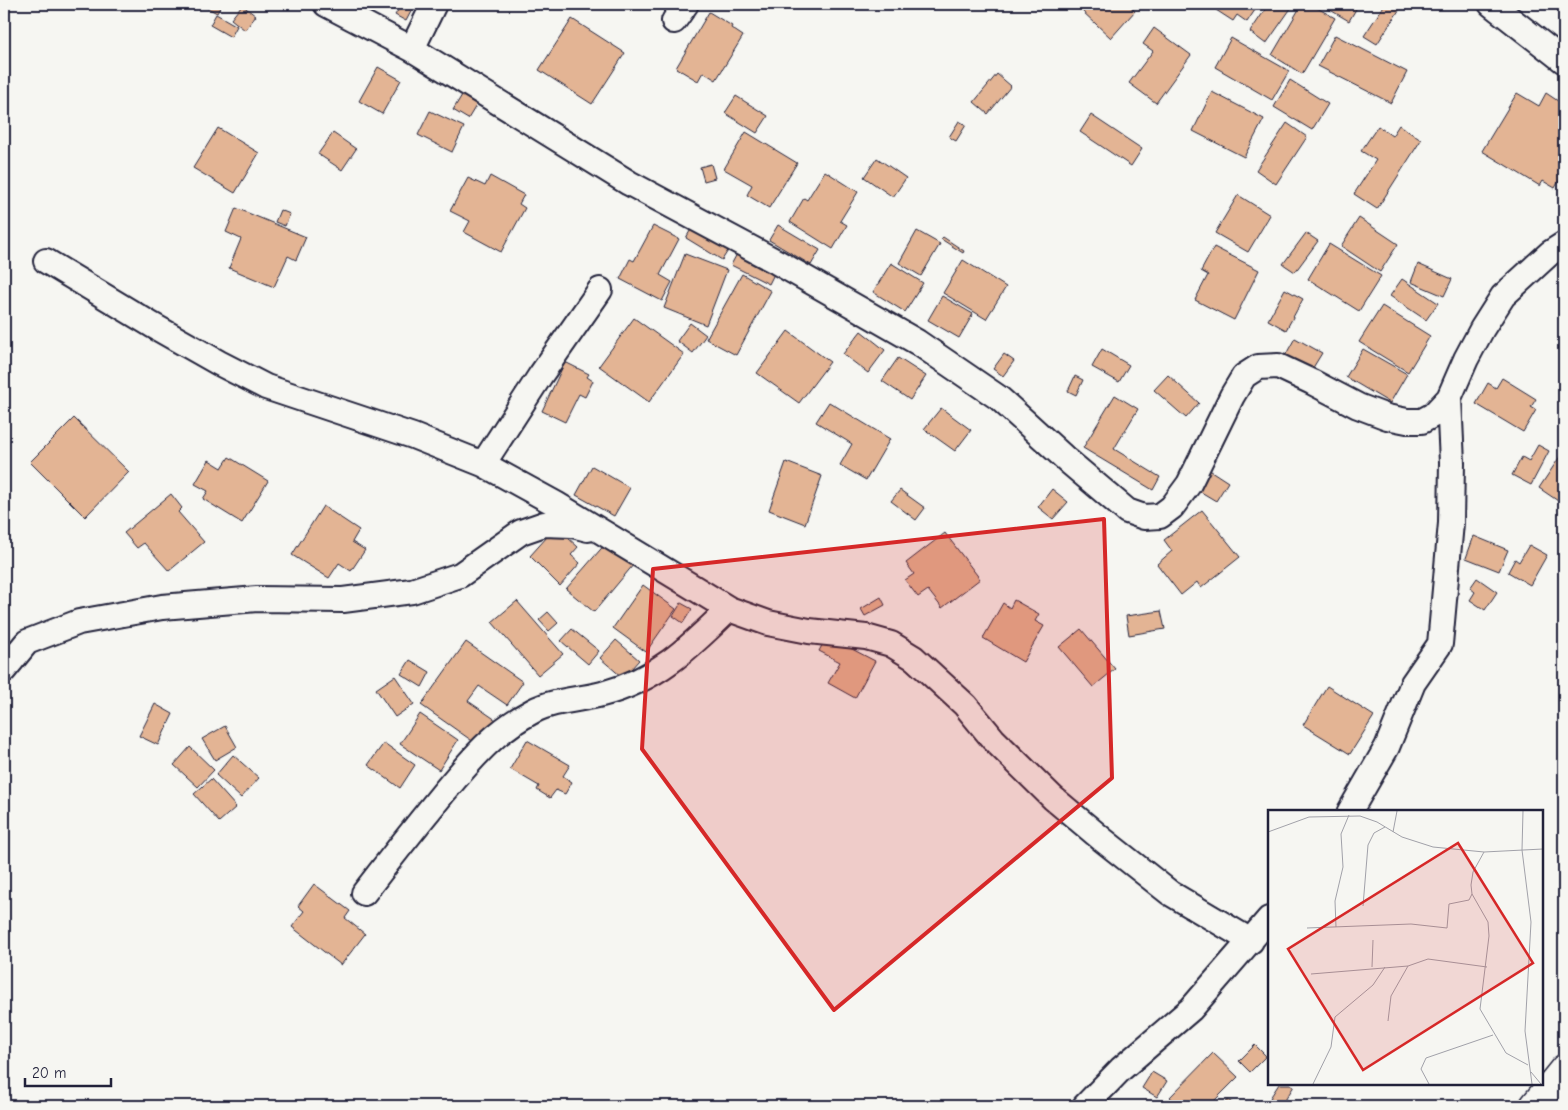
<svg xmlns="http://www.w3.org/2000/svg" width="1568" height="1110" font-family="'Comic Neue',sans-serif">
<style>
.building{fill:#e3b494;stroke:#22223b}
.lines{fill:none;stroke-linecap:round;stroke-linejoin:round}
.street-casing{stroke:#22223b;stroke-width:28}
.secondary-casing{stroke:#22223b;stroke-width:31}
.street{stroke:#f6f6f2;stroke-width:24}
.secondary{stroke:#f6f6f2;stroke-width:28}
.marked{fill:#d62828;fill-opacity:0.2;stroke:#d62828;stroke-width:4;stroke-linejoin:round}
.inset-road{fill:none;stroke:#a1a1a9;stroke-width:1}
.view{fill:#d62828;fill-opacity:0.15;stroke:#d62828;stroke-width:2.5}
.inset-edge{fill:none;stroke:#22223b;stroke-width:2.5}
</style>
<rect width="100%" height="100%" fill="#f6f6f2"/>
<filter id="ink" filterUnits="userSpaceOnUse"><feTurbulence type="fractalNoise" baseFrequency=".02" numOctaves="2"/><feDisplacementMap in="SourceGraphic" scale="10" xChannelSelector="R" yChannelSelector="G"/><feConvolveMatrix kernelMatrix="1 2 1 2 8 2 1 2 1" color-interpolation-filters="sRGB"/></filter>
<g filter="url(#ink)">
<path class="building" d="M188,4H222L217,13L200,4L197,9Z
M402,4H415L406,21L395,15Z
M1088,4H1127L1135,11L1111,38L1082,11Z
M1220,4H1259L1247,22L1237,15L1233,21L1216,10Z
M1269,4H1294L1266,44L1250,32Z
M1302,4H1310L1335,18L1302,74L1272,55Z
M1320,4H1359L1349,21Z
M1385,4H1403L1377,44L1364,36Z
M242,5L256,16L245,30L231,19Z
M709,12L732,26L731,28L743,36L716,80L703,72L698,81L676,68Z
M216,14L237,26L231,37L210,25Z
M572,19L625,53L592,104L539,70Z
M1154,28L1191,55L1156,103L1129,83L1153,51L1143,44Z
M1335,35L1407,72L1391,103L1318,66Z
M1231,38L1289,71L1272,100L1215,67Z
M378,67L401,80L382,114L359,101Z
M997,74L1011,86L988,114L974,102Z
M1290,80L1328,104L1312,130L1274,107Z
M465,90L480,99L468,119L453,110Z
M1212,92L1264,119L1244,157L1193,131Z
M1517,93L1539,106L1546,93L1564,105V172L1555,188L1543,181L1540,186L1482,151Z
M736,96L768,116L757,133L725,113Z
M430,111L464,127L452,152L418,135Z
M1091,115L1142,149L1131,166L1080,132Z
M959,121L966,125L956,141L949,137Z
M1287,123L1307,137L1276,184L1256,170Z
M1399,125L1421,140L1377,209L1354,194L1376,160L1361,151L1378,126L1392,136Z
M218,128L259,153L235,193L193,168Z
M746,132L797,163L769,208L747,195L752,185L724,169Z
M333,133L356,149L342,170L318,154Z
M877,158L906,178L893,197L864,177Z
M711,164L715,178L704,181L700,167Z
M825,171L858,192L840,221L847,225L833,249L790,222L804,198L807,200Z
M490,176L524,195L519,204L525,208L501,252L464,232L470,221L450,211L468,178L485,186Z
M1238,195L1270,215L1248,252L1215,233Z
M236,208L306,237L296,260L288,256L274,287L229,268L241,239L226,232Z
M280,210L290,214L285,226L275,222Z
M1359,218L1398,244L1380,272L1341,246Z
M694,224L731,246L722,260L686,238Z
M778,225L820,250L811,265L769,240Z
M653,226L679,239L660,275L672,282L662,301L620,279L630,259L634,261Z
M917,231L940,244L921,276L899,263Z
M1306,233L1318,241L1295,272L1283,264Z
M943,237L964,251L963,253L941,239Z
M1329,244L1381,276L1359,311L1308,279Z
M1214,247L1259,270L1234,320L1195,300L1208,275L1201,271Z
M739,250L777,268L769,284L731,265Z
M685,254L727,270L706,325L664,308Z
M963,260L1006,287L986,319L943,293Z
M891,263L923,283L905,312L873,292Z
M1418,264L1452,279L1444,296L1411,282Z
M742,274L771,291L736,355L706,339Z
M1402,279L1438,303L1426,320L1390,296Z
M1285,289L1303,299L1286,330L1268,320Z
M942,296L973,314L959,338L928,320Z
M1382,306L1430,336L1408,372L1359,342Z
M634,318L684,354L649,402L599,366Z
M690,323L706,335L693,353L677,341Z
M788,331L830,362L799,403L757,373Z
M861,331L885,350L868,373L843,354Z
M1295,338L1322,353L1311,371L1285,356Z
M1102,349L1129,365L1119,382L1092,367Z
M1363,349L1407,374L1390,403L1346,377Z
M1004,354L1014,361L1003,376L993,369Z
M898,358L926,376L910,400L882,381Z
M565,362L589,374L587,377L593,381L585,397L579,394L565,422L542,411Z
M1168,375L1199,403L1186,418L1154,390Z
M1075,376L1083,380L1076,395L1068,391Z
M1502,378L1536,399L1531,407L1536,410L1523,432L1476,404L1488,383L1496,388Z
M1115,395L1138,409L1114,449L1160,477L1153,490L1083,448Z
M829,402L890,439L866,480L840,465L852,444L816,422Z
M941,408L971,430L955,451L924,429Z
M74,418L129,472L85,517L30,462Z
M1538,445L1549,451L1531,485L1512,475L1522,457L1529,461Z
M1561,455L1564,457V505L1539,488Z
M229,457L268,481L242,523L203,499L208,491L195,484L209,460L222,468Z
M786,462L822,476L805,524L769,510Z
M592,466L630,488L614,516L576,495Z
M1208,469L1228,482L1216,501L1196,489Z
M1052,489L1068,502L1053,519L1038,507Z
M900,490L925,508L916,520L891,501Z
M171,494L182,508L178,512L204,542L169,571L144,543L137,548L124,533Z
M323,506L359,530L352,542L365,550L351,571L339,563L329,578L292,555Z
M1202,510L1240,557L1201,588L1197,582L1181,595L1157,564L1172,551L1164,540Z
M556,527L578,547L571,555L580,563L560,586L530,556Z
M945,533L980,579L942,608L928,590L918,597L905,580L914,574L906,563Z
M1474,536L1508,550L1499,571L1466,558Z
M607,542L634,564L594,612L566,589Z
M1529,545L1547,555L1530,585L1508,572L1515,559L1519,562Z
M1477,578L1497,592L1485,610L1470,600L1475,592L1470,588Z
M643,585L676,609L646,652L613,628Z
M881,597L885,605L865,616L861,609Z
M1014,600L1039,614L1035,621L1044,626L1023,662L983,638L1003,603L1010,608Z
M517,601L563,654L538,675L492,622Z
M681,603L692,609L683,623L673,616Z
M1161,611L1165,629L1129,635L1126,616Z
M548,612L558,623L549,631L539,620Z
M572,629L599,651L588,664L561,641Z
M1081,629L1115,669L1093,687L1059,647Z
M827,636L875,661L855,698L828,683L840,662L819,651Z
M616,640L639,660L623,678L600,658Z
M466,642L523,682L507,705L479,686L468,701L496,720L478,745L421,705Z
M410,660L430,672L422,687L401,674Z
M395,676L414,704L395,717L376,689Z
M1327,686L1374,716L1350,754L1303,725Z
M155,704L173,714L158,745L139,736Z
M420,714L458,740L439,770L400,744Z
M225,726L237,747L215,760L202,739Z
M527,740L570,765L563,776L572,782L565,794L556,790L550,798L537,790L539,786L510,769Z
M384,743L415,765L400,788L368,765Z
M190,747L214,770L198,787L174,765Z
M233,755L259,778L241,798L216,775Z
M211,779L236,807L219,822L194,794Z
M314,884L350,911L345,918L365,934L341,965L292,927L304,911L298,906Z
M1255,1045L1266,1056L1250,1072L1239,1061Z
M1213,1053L1238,1077L1209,1106H1179L1170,1097Z
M1152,1072L1167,1081L1157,1097L1142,1088Z
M1279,1084H1290L1294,1086L1282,1105L1270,1098Z
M1254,1099L1263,1106L1249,1105Z
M1228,1100L1236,1106H1223Z"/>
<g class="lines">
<g class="street-casing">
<path id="street" d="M326,4L412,49L629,183L777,262L917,342L999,398L1068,461L1127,511L1144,517L1160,516L1172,507L1189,484L1232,396L1244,376L1258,367L1278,366L1312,382L1358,406L1387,417L1407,421H1422L1433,415L1449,398
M1491,4L1564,61
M674,21L686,4
M412,49L434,4
M46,261L152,325L219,363L266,387L413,436L483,464L556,504L729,609L768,623L809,631L866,637L891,644L914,658L965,705L993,739L1053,798L1103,840L1170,893L1251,941
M483,464L540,376L600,290
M4,670L27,642L79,622L162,607L257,599L343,600L412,591L460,575L521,532L544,524L572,525L588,529
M1350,811L1387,747L1413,683L1440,644L1451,523L1452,463L1449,398L1466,359L1482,329L1503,296L1550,253L1564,244
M364,893C390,859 417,825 444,792C472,759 493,732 533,711C554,700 579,700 602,694C657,680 690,647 729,609
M1085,1106L1121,1069L1191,1009L1269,919"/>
</g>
<g class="secondary-casing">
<path id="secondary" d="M1534,1106L1564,1069"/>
</g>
<use href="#street" class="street"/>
<use href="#secondary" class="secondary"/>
</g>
</g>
<path class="marked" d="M1104,519L1112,778L834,1010L642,749L653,569Z"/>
<g transform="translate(1268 810)">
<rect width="275" height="275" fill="#f6f6f2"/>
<path class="inset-road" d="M255,1L254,40L263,112L257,221L264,274M0,22L41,7L92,6L109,12L134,27L165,37L216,42L275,39M125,22L129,1M216,42L205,62L203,75L204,84L220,112L221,126L212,199L238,243L260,255M95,96L100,35L106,23L117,17M68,117L67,91L75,57L73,24L81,5M39,118L143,114L179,118L181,94L201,90L204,84M104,157L105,130M43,164L140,156L160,149L219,157M120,211L123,186L140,156M263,262L273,274M45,274L63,237L67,207L105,175L117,157M161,274L153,259L158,248L225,225"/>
<path class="view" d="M190,33L265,153L95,260L20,139Z"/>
<rect width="275" height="275" class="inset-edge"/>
</g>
<rect width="1568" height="1110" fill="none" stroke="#f6f6f2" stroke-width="20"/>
<rect x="10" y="10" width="1548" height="1090" fill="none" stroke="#22223b" stroke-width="2" filter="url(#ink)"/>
<path d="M25 1078v8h86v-8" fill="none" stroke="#22223b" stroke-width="2.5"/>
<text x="32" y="1078" font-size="15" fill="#22223b" stroke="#f6f6f2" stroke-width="4" paint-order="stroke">20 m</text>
</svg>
